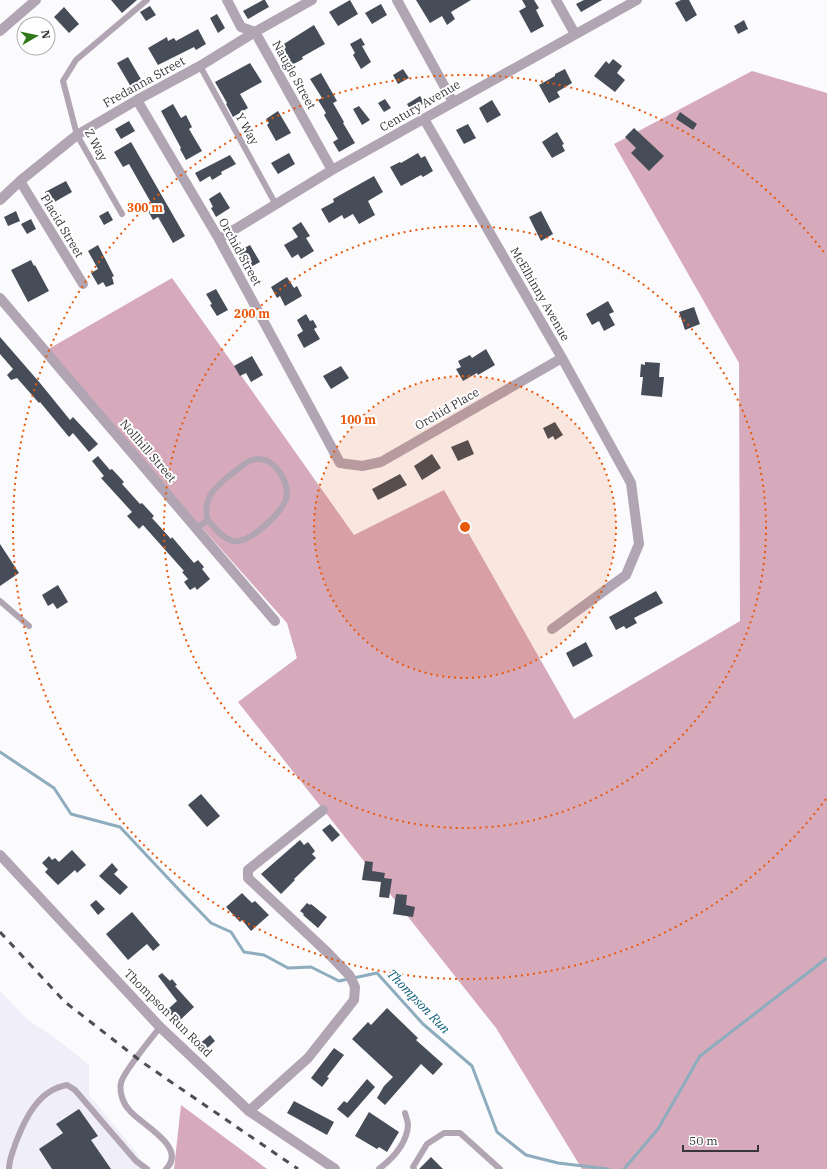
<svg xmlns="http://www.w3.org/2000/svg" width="827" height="1169" font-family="'IBM Plex Serif',serif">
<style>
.built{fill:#f0eef8}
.forest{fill:#d6aabb}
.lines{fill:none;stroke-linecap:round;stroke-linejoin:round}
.stream{stroke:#8dacbe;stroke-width:3}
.building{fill:#464d58}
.service{stroke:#b1a4b3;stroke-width:6}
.minor{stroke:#b1a4b3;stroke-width:10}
.tertiary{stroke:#b1a4b3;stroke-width:10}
.rail{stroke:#4e4d52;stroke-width:3;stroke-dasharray:7 7;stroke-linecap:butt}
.ring{fill:none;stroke:#e8590c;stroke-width:2;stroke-dasharray:2 4}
.labels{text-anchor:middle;stroke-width:4;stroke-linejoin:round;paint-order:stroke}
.street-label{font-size:12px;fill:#37363c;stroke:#fff}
.water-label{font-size:13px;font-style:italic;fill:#0c5c7a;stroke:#fff}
.centre{fill:#e8590c;stroke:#fff;stroke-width:2}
.ring-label{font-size:12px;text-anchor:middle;font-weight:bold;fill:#e8590c;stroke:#fff;stroke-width:4;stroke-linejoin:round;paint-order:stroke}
</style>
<rect width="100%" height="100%" fill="#fbfafd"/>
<path class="built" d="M0,991L28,1020L59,1041L89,1065V1095L136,1152L147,1169H0Z"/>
<path class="forest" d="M752,71L827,93V1169H582L496,1028L238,702L297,658L287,623L45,351L172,278L354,535L444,490L574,719L740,621L739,363L614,144Z
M181,1105L267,1169H174Z"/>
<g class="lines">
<path class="stream" d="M0,752L54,788L71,814L120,827L181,892L211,923L231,932L244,952L264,955L288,968L311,967L339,981L377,973L423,1024L472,1066L497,1132L526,1155L558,1163L608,1169
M624,1169L658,1129L700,1056L827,958"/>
</g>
<path class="building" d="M111,0H137L122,13Z
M263,0H265L269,7L248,19L243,11Z
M350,0L358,14L338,26L329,12Z
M416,0H471L451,12L455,19L447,25L442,16L430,23Z
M522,0H534L539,8L536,10L544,26L531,33L519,11L526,7Z
M584,0H602L581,12L576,4Z
M681,0H689L697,15L686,22L675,3Z
M381,4L387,15L372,24L365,13Z
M150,6L156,15L146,21L140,12Z
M64,7L79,24L69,33L54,17Z
M217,14L225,28L218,33L210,18Z
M744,20L748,29L738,34L734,26Z
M314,25L325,44L302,57L303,59L290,66L279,47Z
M198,29L206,44L196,50L194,47L158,65L148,48L167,37L168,41L174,38L176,41Z
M361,38L365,45L362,46L371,62L361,69L353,55L355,53L350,44Z
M128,57L142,81L131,87L117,63Z
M613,59L622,66L617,73L625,80L615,92L594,76L606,61L609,64Z
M250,63L262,82L240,94L248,108L233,117L226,104L227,103L215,82Z
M403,69L409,78L398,84L393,75Z
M565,69L572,83L557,92L560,97L549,103L539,85L555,76V74Z
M321,73L337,101L333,103L344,122L343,123L355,143L339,152L333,142L338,139L324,115L326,113L318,100L322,98L310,79Z
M420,96L425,103L411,111L407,104Z
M385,99L391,108L384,112L378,103Z
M492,100L501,115L487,123L479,108Z
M173,104L181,118L186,115L192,127L189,129L202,151L186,160L180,149L181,148L161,111Z
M359,106L370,120L362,125L353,109Z
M278,111L291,133L276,141L267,125L269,123L266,119Z
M680,112L697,124L693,130L676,119Z
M129,121L135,131L121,139L115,129Z
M468,124L476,138L464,144L456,130Z
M634,128L664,156L649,171L631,153L636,148L625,137Z
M557,132L564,144L562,145L565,151L552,158L542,142Z
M131,142L185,236L173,243L158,217L153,220L148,211L154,208L129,164L123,167L114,152Z
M289,153L295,164L278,174L271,163Z
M418,153L421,158L425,156L433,171L423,177L421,175L401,186L390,167L400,162L401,163Z
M230,155L236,164L221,172L222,174L212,180L210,176L200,182L195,173Z
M374,176L383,192L368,201L375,215L359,224L353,214L344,219L342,215L329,223L321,209L334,202L333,199Z
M66,181L72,192L51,204L45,192Z
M220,192L230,208L216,217L211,208L213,207L209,199Z
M16,211L20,221L8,226L4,217Z
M108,211L113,220L104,225L99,216Z
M541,211L553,234L541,241L529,217Z
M31,219L36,229L27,234L21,224Z
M301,222L310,236L306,238L314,251L301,259L298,254L292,258L284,245L298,237L292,228Z
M98,245L114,276L112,277L114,284L106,287L103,282L98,285L91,273L98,269L88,251Z
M250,245L260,262L247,269L237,252Z
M31,260L34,266L35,265L49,291L28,302L11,270Z
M287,277L294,288L297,286L302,296L285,306L280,296L277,298L271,287Z
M216,289L228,310L217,316L210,305L212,304L206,294Z
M608,301L614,312L609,314L615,325L604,331L599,321L592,325L586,314Z
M694,307L700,324L685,330L679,312Z
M306,314L310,321L313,320L317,327L314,329L320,339L304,348L297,335L303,331L297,320Z
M0,337L40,383L70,420L73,417L98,444L89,452L73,433L69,437L40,402L39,403L17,378L11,380L7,375L13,369L0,354Z
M486,349L495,365L478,375L477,373L463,381L456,369L461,367L458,361L470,355L472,358Z
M252,356L263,375L251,382L246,373L240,376L234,366Z
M645,362L660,363L659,377H664L662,397L641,395L643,377H640L641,364L645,365Z
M341,366L349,378L331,389L323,376Z
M555,422L563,435L555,440L553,436L548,439L543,428Z
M468,440L474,454L458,461L451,447Z
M432,454L441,468L422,480L414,466Z
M98,456L110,470L112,469L124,482L122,484L140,504L142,503L154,516L152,518L171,539L172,537L194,563L198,560L204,567L202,569L210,579L197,590L195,587L190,590L184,582L188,579L182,572L184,571L143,525L139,529L127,516L132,512L101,478L104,476L92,461Z
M400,474L407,485L378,500L372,489Z
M0,544L19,573L0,586Z
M58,585L68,602L57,609L53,603L48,606L42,595Z
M656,591L663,603L634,618L637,623L626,629L624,626L616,630L609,617Z
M586,642L593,656L573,667L566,653Z
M201,794L220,816L207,827L188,805Z
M330,824L340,835L332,842L322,830Z
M300,840L304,845L308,842L315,851L312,854L316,858L294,879L295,880L281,894L261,874Z
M72,850L86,865L77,873L75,870L58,885L45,872L48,869L42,863L49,856L52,860L55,858L59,862Z
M365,861L373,862L372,871L385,873L384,878L392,879L389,898L379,897L381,882L362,880Z
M112,863L118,870L114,874L128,887L120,895L99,876Z
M242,893L252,903L255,901L269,915L251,931L242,920L240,922L226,907Z
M396,894L407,895L406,905L415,907L413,917L393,914Z
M96,900L105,909L98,915L90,905Z
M307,903L310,905L311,904L327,917L318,928L303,915L304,914L300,911Z
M132,912L160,945L153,951L147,944L128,960L106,934Z
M162,973L170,981L172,979L177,985L175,986L194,1007L178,1022L167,1010L177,1001L158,976Z
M387,1008L418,1038L416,1040L443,1064L433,1075L421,1064L385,1105L377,1098L384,1086L393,1077L352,1039L368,1022L371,1025Z
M210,1035L215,1041L204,1051L198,1045Z
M334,1048L344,1055L327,1077L329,1078L322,1087L311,1078Z
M367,1079L375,1087L348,1118L337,1109L344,1101L347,1103Z
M294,1101L334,1122L327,1135L287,1113Z
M79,1109L98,1136L91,1140L111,1169H52L39,1149L63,1133L56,1124Z
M369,1112L399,1132L387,1152L379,1147L377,1149L355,1136Z
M431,1157L443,1169H419Z"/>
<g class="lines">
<path class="service" d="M200,66L275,203
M122,214L77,135L63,81L76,60L147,0
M197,528L208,520C200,496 221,482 238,469C244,464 249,460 257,459C275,458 290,482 286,499C282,513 249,544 234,541C223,539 214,527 208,520
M0,601L29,626
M160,1027C152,1038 123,1072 121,1083C119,1092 123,1104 130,1111C142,1125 188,1147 166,1169
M9,1169C9,1159 13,1152 16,1142C25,1119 38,1090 67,1085L75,1090L136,1161L147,1169
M379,1169C392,1159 407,1143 408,1125C408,1121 406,1117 405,1113
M414,1169L413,1167L427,1144L444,1133H460L500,1169"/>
<path class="minor" d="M227,0L241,27L255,32L332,170
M397,0L453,102
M556,0L575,34
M137,100L219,239L340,463L362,466L381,462L562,358
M424,119L562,358L631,483L639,544L626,575L552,629
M20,181L83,284
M0,200L20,181L77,135L137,100L200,66L255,32L312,0
M219,239L332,170L637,0
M0,298L275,621
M249,1111L308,1058L354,1000L355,987L350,976L328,953L248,878V870L323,810"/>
<path class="tertiary" d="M0,31L36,0
M0,855L160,1027L249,1111L335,1169"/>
<path class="rail" d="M0,932L65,1002L142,1062L298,1169"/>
</g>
<circle cx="465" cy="527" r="151" fill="#e8590c" fill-opacity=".12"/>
<g class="ring">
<circle cx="465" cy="527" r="151"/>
<circle cx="465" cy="527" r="301"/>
<path d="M826 799A452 452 0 1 1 826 255"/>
</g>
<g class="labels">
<g class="street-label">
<text transform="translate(294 75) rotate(61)" y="4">Naugle Street</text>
<text transform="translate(144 82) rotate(-29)" y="4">Fredanna Street</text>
<text transform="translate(420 106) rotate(-30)" y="4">Century Avenue</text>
<text transform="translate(247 129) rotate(61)" y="4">Y Way</text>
<text transform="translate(96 145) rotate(62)" y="4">Z Way</text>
<text transform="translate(62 226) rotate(59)" y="4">Placid Street</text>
<text transform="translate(240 252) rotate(61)" y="4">Orchid Street</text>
<text transform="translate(540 294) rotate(60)" y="4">McElhinny Avenue</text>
<text transform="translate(447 409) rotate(-30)" y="4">Orchid Place</text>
<text transform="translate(148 451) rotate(49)" y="4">Nollhill Street</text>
<text transform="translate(168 1013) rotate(45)" y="4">Thompson Run Road</text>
</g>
<g class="water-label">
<text transform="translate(419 1001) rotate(46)" y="5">Thompson Run</text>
</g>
</g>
<circle cx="465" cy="527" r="6" class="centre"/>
<g class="ring-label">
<text x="145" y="212">300 m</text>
<text x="252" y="318">200 m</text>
<text x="358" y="424">100 m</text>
</g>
<g transform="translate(36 36) rotate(81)"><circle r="19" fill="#ffffff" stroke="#afafb1"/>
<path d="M0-3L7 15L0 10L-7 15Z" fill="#32781b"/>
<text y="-6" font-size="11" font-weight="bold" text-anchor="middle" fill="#37363c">N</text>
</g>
<path d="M683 1145v6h75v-6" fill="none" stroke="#37363c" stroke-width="2"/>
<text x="689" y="1145" font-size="12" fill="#37363c" stroke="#ffffff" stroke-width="3" paint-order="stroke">50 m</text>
</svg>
